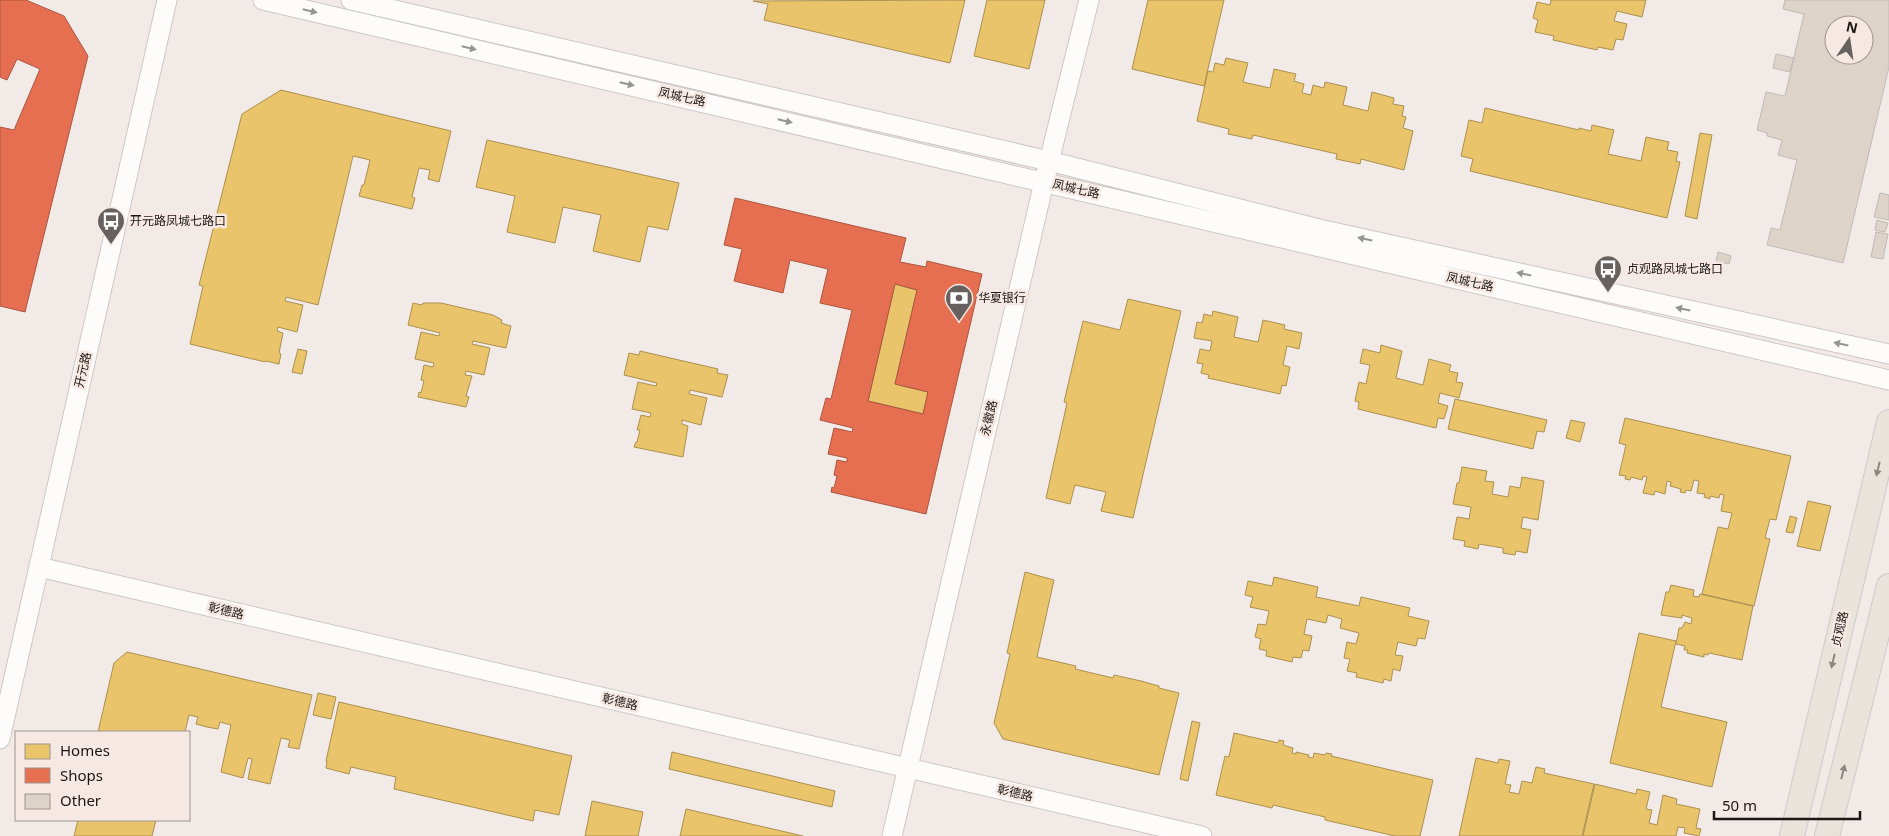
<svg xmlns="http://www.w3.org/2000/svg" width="1889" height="836" font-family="'Noto Sans','Noto Sans SC',sans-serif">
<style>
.homes{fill:#e9c46a;stroke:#ab9050}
.shops{fill:#e76f51;stroke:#aa553f;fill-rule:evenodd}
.building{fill:#ddd3c9;stroke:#bfbab7;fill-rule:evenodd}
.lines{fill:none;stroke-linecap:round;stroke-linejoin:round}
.minor-casing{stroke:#cec7c5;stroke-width:21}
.major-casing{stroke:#cdc9c7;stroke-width:26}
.minor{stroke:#fdfcfb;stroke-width:19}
.major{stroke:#eae3dc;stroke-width:24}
.oneway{fill:#979594}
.oneway2{fill:#8d8782}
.labels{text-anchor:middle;stroke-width:5;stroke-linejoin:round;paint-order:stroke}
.street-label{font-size:12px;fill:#1b1715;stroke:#f6e8e2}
.poi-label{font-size:12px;fill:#1b1715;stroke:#f6e8e2;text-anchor:start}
</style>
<rect width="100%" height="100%" fill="#f2eae7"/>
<path class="homes" d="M965,0L950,63L764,20L768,4L753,1Z
M987,0H1045L1029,69L974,56Z
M1148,0H1224L1204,86L1132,69Z
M1551,0H1646L1642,17L1617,11L1614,21L1627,24L1623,40L1616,39L1613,50L1598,47L1597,50L1553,40L1554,36L1535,32L1538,20L1533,18L1537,2L1550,5Z
M1226,58L1248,63L1243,82L1270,88L1274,69L1296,74L1294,81L1304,84L1302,93L1311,95L1313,85L1324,88L1325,82L1347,87L1343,105L1368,111L1372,92L1394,98L1393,104L1404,106L1402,116L1406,117L1403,128L1413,131L1404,170L1361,159L1360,164L1336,159L1337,154L1253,135L1252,139L1228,134L1229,129L1197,121L1208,71L1213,72L1215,63L1224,65Z
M281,90L451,131L439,182L428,179L430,170L419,168L412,197L415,198L412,209L359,196L362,185H364L370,160L353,156L318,305L286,297L285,301L303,305L297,332L278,327L277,331L283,333L279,353L281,354L279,364L266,361L265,362L190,344L203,286L199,285L242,114Z
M1485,108L1579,130V128L1591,131L1592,125L1614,130L1608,154L1641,161L1646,137L1669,142L1667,150L1678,152L1676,161L1680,162L1667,218L1470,171L1473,159L1461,156L1469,120L1482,123Z
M1700,133L1712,135L1697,219L1685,216Z
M487,140L679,183L668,230L648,226L640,262L593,251L601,215L563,207L555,243L507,232L515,196L476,187Z
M895,284L917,290L895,384L928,392L923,414L868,401Z
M1128,299L1181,311L1133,518L1101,511L1106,492L1075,485L1070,504L1046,498L1067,403L1064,402L1083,321L1120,330Z
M413,303L422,305L423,303H441L493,315L502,320L501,323L511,326L506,348L473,341L472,344L490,348L484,375L466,371L465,375L472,376L466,396L469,397L466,407L418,397L419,392L421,393L424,381L421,380L424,365L433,367L434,363L415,359L421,332L439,336L440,333L408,325Z
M1213,311L1238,317L1234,337L1258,342L1263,320L1285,325L1284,329L1302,333L1299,349L1287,346L1283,365L1290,367L1286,386L1282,385L1280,394L1208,378L1209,375L1201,373L1203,364L1197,363L1200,349L1210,351L1212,341L1194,338L1197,322L1202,323L1204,314L1212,316Z
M1381,345L1402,351L1396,378L1423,385L1429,359L1451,365L1449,371L1458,373L1456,382L1463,383L1459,398L1440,393L1438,403L1448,406L1444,419L1438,418L1436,428L1358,409L1359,402L1355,401L1359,382L1366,384L1370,365L1360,363L1363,349L1380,353Z
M298,349L307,351L302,374L292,372Z
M640,351L718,369L717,373L728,375L722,397L690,390L689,394L707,398L701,425L682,420V424L688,426L683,457L634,447L636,442H637L640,430H637L641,415L650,417L651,413L632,409L638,382L656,386L657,383L624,375L629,353L639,355Z
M1455,399L1547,420L1544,432L1537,431L1533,449L1448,429Z
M1625,418L1791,456L1776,520L1770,519L1765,538L1770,539L1754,606L1702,594L1718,527L1728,529L1732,513L1721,511L1724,495L1720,494L1719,498L1710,496V499L1704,497L1705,494L1697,493L1699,481L1694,480L1691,491L1686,490L1685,493L1680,492L1681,489L1670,486L1671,482L1667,481L1665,494L1655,491L1654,495L1643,493L1647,477L1643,476L1642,480L1631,477L1630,480L1625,479L1626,476L1619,475L1626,445L1619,443Z
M1571,420L1585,423L1580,442L1566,438Z
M1462,467L1487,471L1485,481L1494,482L1492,494L1508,497L1510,486L1520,488L1522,477L1544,481L1538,520L1523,517L1521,528L1531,530L1527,553L1516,551L1515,555L1503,553V548L1479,544L1478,549L1464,546L1465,541L1453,539L1457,517L1469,519L1471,507L1453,504L1457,483H1459Z
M1808,501L1831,506L1820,551L1797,546Z
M1790,516L1797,518L1793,533L1786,532Z
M1025,572L1054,580L1037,657L1076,666L1075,669L1113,678L1114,675L1141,681L1159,686V688L1179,693L1159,775L1003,739L994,723L1010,654L1007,653Z
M1274,577L1318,587L1316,597L1359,606L1361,597L1410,608L1408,616L1429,621L1425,639L1418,638L1416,646L1398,642L1395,655L1403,656L1400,671L1393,669L1391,681L1384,679L1383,683L1356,677L1357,673L1347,671L1350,659L1344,658L1347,642L1356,644L1359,633L1340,628L1342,619L1328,615L1326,623L1307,619L1304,634L1312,636L1309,651L1303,650L1301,658L1293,657L1292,662L1266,656L1267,651L1259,649L1261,639L1255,637L1258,624L1266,625L1269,611L1250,607L1253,597L1245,595L1248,581L1272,586Z
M1671,585L1694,590L1693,596L1699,597L1700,594L1753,606L1742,660L1709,653L1708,655L1704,654V657L1687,653L1688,650H1684L1685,646L1676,644L1679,628H1682L1685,622L1691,624L1692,618L1682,615V618L1661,615L1666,592H1669Z
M1639,633L1676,641L1661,707L1727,722L1712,787L1610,763Z
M127,652L312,695L299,749L288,747L290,740L281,738L270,784L248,779L252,759L248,758L243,778L221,772L231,725L220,722L218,729L207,727L196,724L198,717L189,715L185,732H98L114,663Z
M318,693L336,697L331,719L313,715Z
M339,702L572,756L559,815L535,810L533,821L394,789L396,777L351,767L349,774L326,768L327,761H326Z
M1192,721L1200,723L1188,781L1180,779Z
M1234,733L1278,743L1279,740L1284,741L1283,745L1293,748L1292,753L1296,754V752L1309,755L1308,757L1313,758L1314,753L1325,755L1326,753L1332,754L1331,756L1433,780L1420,836H1395L1325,820V817L1273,805L1272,808L1216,795L1225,756L1229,757Z
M672,752L835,791L832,807L669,769Z
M1476,758L1498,763L1499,759L1510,761L1505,784L1511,785L1509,792L1519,794L1522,781L1532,783L1536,767L1545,769L1544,773L1594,784L1582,836H1459Z
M1595,784L1636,794L1637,789L1650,792L1646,809L1652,810L1649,823L1657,825L1663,795L1677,799L1676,804L1700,809L1696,828L1701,829L1699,836L1684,833L1685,828L1678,827L1676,836H1583Z
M592,801L643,812L638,836H585Z
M686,809L803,836H680Z
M78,820H156L152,836H74Z"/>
<path class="shops" d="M0,0H26L64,16L88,56L25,312L0,306V127L14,130L40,69L17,59L7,80L0,77Z
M735,198L906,238L900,262L926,267L927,261L982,274L926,514L831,492L832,487L834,488L837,476L834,475L837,460L847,462V458L828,454L834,428L852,432L853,428L820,420L826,398L831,399L852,310L820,303L828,269L790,260L783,293L734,281L742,249L724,245ZM895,284L917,290L895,384L928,392L923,414L868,401Z"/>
<path class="building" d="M1785,0H1889V67L1843,263L1767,245L1771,228L1780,230L1797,160L1778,155L1782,140L1767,136V133L1757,130L1766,92L1785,96L1804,14L1783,9ZM1834,25H1864V55H1834Z
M1776,54L1794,58L1790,72L1773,68Z
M1880,193L1889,195V220L1874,217Z
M1877,220L1888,223L1885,232L1875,230Z
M1876,232L1888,234L1883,259L1871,257Z
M1718,252L1731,256L1729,264L1716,261Z"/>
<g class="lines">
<g class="minor-casing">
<path id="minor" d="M263,0L1889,380
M351,0L1049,161L1319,229L1889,354
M39,567L1202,836
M0,739L167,0
M892,836L1044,182L1089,0"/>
</g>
<g class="major-casing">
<path id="major" d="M1792,836L1889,422
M1827,836L1889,586"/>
</g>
<use href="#minor" class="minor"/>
<use href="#major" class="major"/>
</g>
<defs><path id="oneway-solid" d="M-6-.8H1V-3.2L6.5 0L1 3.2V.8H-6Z" transform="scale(1.25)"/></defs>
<g class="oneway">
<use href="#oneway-solid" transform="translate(310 11) rotate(13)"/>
<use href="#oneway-solid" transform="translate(469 48) rotate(13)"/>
<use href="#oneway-solid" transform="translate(627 84) rotate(13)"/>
<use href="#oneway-solid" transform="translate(785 121) rotate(13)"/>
<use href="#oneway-solid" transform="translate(1365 239) rotate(-168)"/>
<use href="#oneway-solid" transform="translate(1524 274) rotate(-168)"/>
<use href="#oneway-solid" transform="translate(1683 309) rotate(-168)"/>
<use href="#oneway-solid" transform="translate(1841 344) rotate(-168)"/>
</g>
<g class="oneway2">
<use href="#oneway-solid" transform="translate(1878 469) rotate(103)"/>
<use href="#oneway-solid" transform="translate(1833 661) rotate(103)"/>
<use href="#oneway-solid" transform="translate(1843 772) rotate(-76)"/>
</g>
<defs>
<g id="bus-pin" transform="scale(1.4375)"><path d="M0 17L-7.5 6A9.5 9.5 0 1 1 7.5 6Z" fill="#66615e" stroke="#f6e8e2"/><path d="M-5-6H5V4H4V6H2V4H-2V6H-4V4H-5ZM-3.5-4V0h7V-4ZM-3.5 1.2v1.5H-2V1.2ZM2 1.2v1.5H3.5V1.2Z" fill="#fff"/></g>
<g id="bank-pin" transform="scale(1.4375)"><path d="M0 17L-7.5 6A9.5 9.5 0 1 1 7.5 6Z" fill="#66615e" stroke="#f6e8e2"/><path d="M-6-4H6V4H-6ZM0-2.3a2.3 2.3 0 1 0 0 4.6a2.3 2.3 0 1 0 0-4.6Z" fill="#fff"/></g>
</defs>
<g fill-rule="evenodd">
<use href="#bus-pin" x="111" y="221"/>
<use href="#bus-pin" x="1608" y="269"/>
<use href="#bank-pin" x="959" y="298"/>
</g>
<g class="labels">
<g class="street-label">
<text transform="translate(682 97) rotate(13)" y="4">凤城七路</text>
<text transform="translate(1076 189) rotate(13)" y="4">凤城七路</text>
<text transform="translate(1470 282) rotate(13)" y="4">凤城七路</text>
<text transform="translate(83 370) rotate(-77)" y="4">开元路</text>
<text transform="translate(989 418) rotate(-77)" y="4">永徽路</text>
<text transform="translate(226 611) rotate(13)" y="4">彰德路</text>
<text transform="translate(1840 629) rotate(-77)" y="4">贞观路</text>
<text transform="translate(620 702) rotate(13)" y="4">彰德路</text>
<text transform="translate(1015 793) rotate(13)" y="4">彰德路</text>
</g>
<g class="poi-label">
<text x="130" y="225">开元路凤城七路口</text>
<text x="1627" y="273">贞观路凤城七路口</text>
<text x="978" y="302">华夏银行</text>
</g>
</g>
<rect x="15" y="731" width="175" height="90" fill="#f6e8e2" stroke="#9e9490"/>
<rect x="25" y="744" width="25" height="15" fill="#e9c46a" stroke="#9e9490"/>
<text x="60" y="756" font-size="15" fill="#1b1715">Homes</text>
<rect x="25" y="768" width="25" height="15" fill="#e76f51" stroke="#9e9490"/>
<text x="60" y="781" font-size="15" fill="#1b1715">Shops</text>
<rect x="25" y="794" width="25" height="15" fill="#ddd3c9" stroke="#9e9490"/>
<text x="60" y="806" font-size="15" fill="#1b1715">Other</text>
<g transform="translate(1849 40) rotate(13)"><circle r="24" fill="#f6e8e2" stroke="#9e9490"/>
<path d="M0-4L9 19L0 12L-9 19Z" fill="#66615e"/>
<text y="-8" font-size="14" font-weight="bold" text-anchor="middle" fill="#1b1715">N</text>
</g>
<path d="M1714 811v8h146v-8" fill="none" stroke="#1b1715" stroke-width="2.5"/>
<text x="1722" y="811" font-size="15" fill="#1b1715" stroke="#f6e8e2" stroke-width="4" paint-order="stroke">50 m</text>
</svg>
